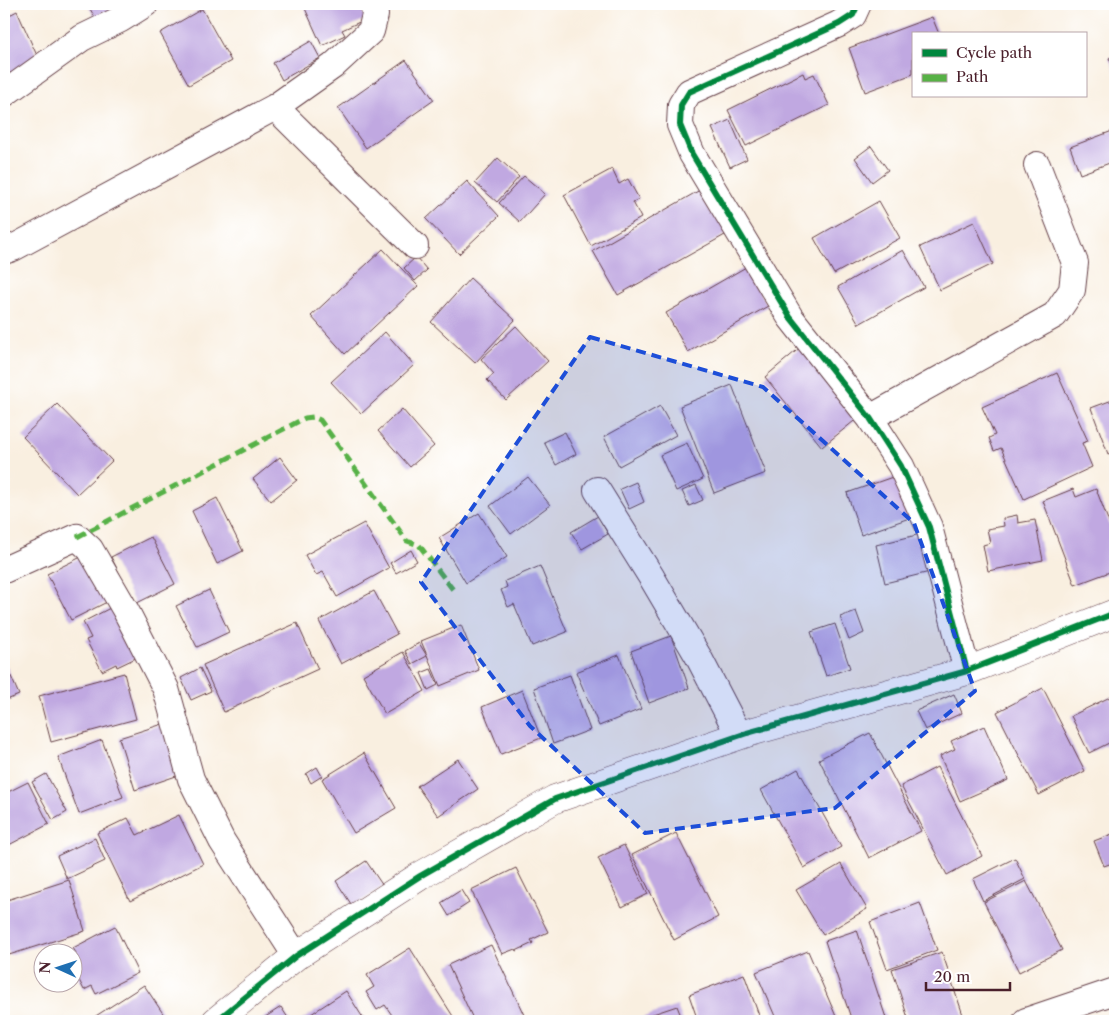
<svg xmlns="http://www.w3.org/2000/svg" width="1119" height="1025" font-family="'Libre Caslon Text',serif">
<style>
.building{fill:#c0a8e1}
.lines{fill:none;stroke-linecap:round;stroke-linejoin:round}
.minor-casing{stroke:#643e46;stroke-width:28}
.tertiary-casing{stroke:#643e46;stroke-width:29}
.minor{stroke:#fff;stroke-width:26}
.tertiary{stroke:#fff;stroke-width:28}
.quiet{stroke:#57b146;stroke-width:5;stroke-dasharray:10 5;stroke-linecap:butt}
.cycleway-casing{stroke:#fff;stroke-width:9}
.cycleway{stroke:#00873e;stroke-width:6}
.marked{fill:#1d4ed8;fill-opacity:0.2;stroke:#1d4ed8;stroke-width:4;stroke-dasharray:10 6;stroke-linejoin:round}
</style>
<rect width="100%" height="100%" fill="#fff"/>
<filter id="ink" filterUnits="userSpaceOnUse"><feTurbulence type="fractalNoise" baseFrequency=".02" numOctaves="2"/><feDisplacementMap in="SourceGraphic" scale="10" xChannelSelector="R" yChannelSelector="G"/><feConvolveMatrix kernelMatrix="1 2 1 2 8 2 1 2 1" color-interpolation-filters="sRGB"/></filter>
<filter id="wash" filterUnits="userSpaceOnUse"><feTurbulence type="fractalNoise" baseFrequency=".0096" numOctaves="4" result="noise"/><feDisplacementMap in="SourceGraphic" scale="20" xChannelSelector="R" yChannelSelector="G"/><feGaussianBlur stdDeviation="1.12" result="paint"/><feColorMatrix in="noise" values="0 0 0 0 0 0 0 0 0 0 0 0 0 0 0 0 0 1.4 0 .05"/><feComposite in="paint" operator="in"/></filter>
<g filter="url(#wash)">
<rect width="100%" height="100%" fill="#f9efe0"/>
<g id="blocks">
<path class="building" d="M87,4H133L99,24Z
M303,4H359L366,19L342,30L345,35L322,46Z
M202,9L231,61L189,85L160,33Z
M17,11L39,60L4,76V18Z
M932,17L939,34H913V74L865,92L849,48Z
M311,41L320,58L282,80L273,63Z
M1115,55V71L1109,58Z
M406,60L434,100L366,148L338,108Z
M803,73L805,78L814,74L829,105L746,146L728,110Z
M730,120L747,159L730,167L712,128Z
M1115,130V161L1080,174L1070,147Z
M871,146L888,170L872,182L855,158Z
M498,158L519,177L497,202L475,183Z
M612,169L619,184L628,179L639,199L633,202L641,218L591,246L564,195Z
M524,176L545,194L520,222L499,203Z
M467,181L499,216L459,254L426,219Z
M707,186L732,231L618,295L593,251Z
M879,201L900,238L834,274L814,238Z
M974,222L993,264L940,290L920,247Z
M383,249L418,286L345,354L311,316Z
M903,250L924,287L859,324L838,287Z
M416,257L427,270L415,281L404,268Z
M746,267L768,306L688,352L666,313Z
M470,278L515,320L475,363L431,322Z
M516,326L548,361L506,400L487,380L494,374L481,359Z
M385,332L414,365L361,414L331,382Z
M802,346L859,417L822,447L765,377Z
M1057,373L1088,441L1082,443L1092,467L1024,499L1001,448L994,451L989,438L995,435L982,407Z
M732,385L766,473L714,493L680,406Z
M1115,399V451L1108,454L1091,408Z
M57,404L112,461L77,494L23,437Z
M660,406L676,435L619,466L604,437Z
M402,409L434,446L410,467L378,431Z
M565,432L576,454L556,465L544,442Z
M687,443L703,479L676,491L660,455Z
M280,457L297,480L271,501L253,479Z
M904,473L918,515L861,535L847,493Z
M528,477L550,505L511,534L490,506Z
M636,482L644,502L629,509L620,489Z
M696,485L703,500L689,506L682,491Z
M1073,489L1076,497L1096,489L1115,538V570L1075,585L1043,501Z
M217,498L243,551L217,564L192,511Z
M479,513L507,557L466,583L439,538Z
M1017,515L1018,523L1035,520L1043,560L988,571L983,545L990,543L987,529L1004,526L1003,518Z
M598,516L608,534L582,549L571,532Z
M364,523L389,568L337,597L323,572L316,575L305,555Z
M933,531L942,569L885,583L876,545Z
M151,537L175,584L135,604L111,557Z
M411,550L417,561L396,573L390,563Z
M85,555L109,601L71,620L47,574Z
M540,566L567,632L532,646L514,604L508,607L501,590L507,587L505,581Z
M209,590L229,632L197,647L176,606Z
M374,591L397,634L341,664L319,621Z
M114,606L140,656L117,667L116,664L102,671L86,640L91,638L83,622Z
M856,611L864,633L849,640L840,617Z
M297,623L318,669L224,712L203,665Z
M835,624L850,668L826,676L811,632Z
M461,625L479,670L440,686L421,641Z
M671,636L689,688L649,703L631,651Z
M419,643L427,656L412,664L405,651Z
M403,652L425,691L385,714L363,675Z
M619,655L641,709L599,726L576,672Z
M4,660L19,695L4,701Z
M200,668L211,691L191,700L181,678Z
M431,669L438,685L428,690L421,673Z
M124,673L136,719L51,742L39,696Z
M570,675L590,730L553,744L534,688Z
M1043,688L1085,771L1039,795L997,712Z
M522,690L541,738L501,754L482,707Z
M954,694L962,713L925,730L916,711Z
M1110,697L1115,708V740L1089,753L1071,716Z
M169,722L185,773L135,790L119,738Z
M984,726L1008,780L960,801L940,756L955,749L951,741Z
M870,733L921,831L869,858L819,759Z
M102,740L123,797L79,814L58,757Z
M364,753L396,808L354,833L322,779Z
M458,759L478,789L438,816L417,786Z
M317,767L322,776L311,783L306,774Z
M937,767L982,856L947,875L901,786Z
M798,769L841,847L804,868L761,790Z
M46,774L67,812L53,820L32,782Z
M28,782L49,824L7,846L4,839V794Z
M179,815L203,864L130,901L97,833L128,818L137,835Z
M676,833L718,917L674,940L632,855Z
M1115,833V862L1104,866L1094,841Z
M95,838L105,861L67,879L57,856Z
M624,845L648,894L622,907L598,858Z
M1015,858L1025,879L983,901L973,879Z
M366,861L383,886L353,907L336,881Z
M841,864L867,909L823,935L796,890Z
M516,868L548,932L531,940L533,943L516,951L515,949L502,954L471,890Z
M69,880L85,931L9,955L4,937V901Z
M1026,881L1062,950L1019,972L984,902Z
M461,890L469,903L449,916L441,903Z
M920,903L937,950L887,969L870,922Z
M115,926L138,973L96,994L92,986L84,990L72,966V955L76,953L73,948Z
M857,930L887,1021H852L825,941Z
M491,945L524,1015L511,1021H474L448,965Z
M410,948L456,1021H396L385,1005L377,1010L366,992L374,987L367,975Z
M808,951L838,1021H777L756,972Z
M942,952L964,1018L955,1021H909L892,969Z
M744,974L761,1021H698L689,995Z
M144,985L168,1021H88Z
M346,991L365,1021H303L302,1020Z
M677,1006L683,1021H632Z
M281,1007L290,1021H259Z
M1108,1015L1111,1021H1090Z"/>
</g>
</g>
<g filter="url(#ink)">
<use href="#blocks" fill-opacity="0" stroke="#643e46" stroke-width="1"/>
<g class="lines">
<g class="minor-casing">
<path id="minor" d="M858,4L853,15L839,24L689,92L681,105L680,125L692,154L790,317L870,418L901,466L929,527L967,671
M4,94L82,38L121,19L145,4
M275,107L415,246
M4,251L13,248L275,107L333,66L371,31L375,15L373,4
M870,418L1055,315L1072,290L1075,263L1037,165
M597,490L652,578L698,656L739,735
M4,570L77,537L90,549L126,611L166,689L191,779L222,841L296,956
M1026,1021L1115,991"/>
</g>
<g class="tertiary-casing">
<path id="tertiary" d="M216,1021L296,956L420,876L555,799L747,733L967,671L1115,613"/>
</g>
<use href="#minor" class="minor"/>
<use href="#tertiary" class="tertiary"/>
<path class="quiet" d="M77,537L305,418L313,417L320,420L407,541L419,545L454,591"/>
<g class="cycleway-casing">
<path id="cycleway" d="M858,4L853,15L839,24L689,92L681,105L680,125L692,154L790,317L870,418L901,466L929,527L967,671
M216,1021L296,956L420,876L555,799L747,733L967,671L1115,613"/>
</g>
<use href="#cycleway" class="cycleway"/>
</g>
</g>
<path class="marked" d="M590,337L763,387L914,523L975,691L835,808L645,833L530,726L421,582Z"/>
<rect width="1119" height="1025" fill="none" stroke="#fff" stroke-width="20"/>
<rect x="912" y="32" width="175" height="65" fill="#ffffff" stroke="#b7a5aa"/>
<rect x="922" y="49" width="25" height="8" fill="#00873e" stroke="#b7a5aa"/>
<text x="956" y="58" font-size="15" fill="#4a1f2b">Cycle path</text>
<rect x="922" y="74" width="25" height="8" fill="#57b146" stroke="#b7a5aa"/>
<text x="956" y="82" font-size="15" fill="#4a1f2b">Path</text>
<g transform="translate(58 968) rotate(273)"><circle r="24" fill="#ffffff" stroke="#b7a5aa"/>
<path d="M0-4L9 19L0 12L-9 19Z" fill="#1f6fb2"/>
<text y="-8" font-size="14" font-weight="bold" text-anchor="middle" fill="#4a1f2b">N</text>
</g>
<path d="M926 982v8h84v-8" fill="none" stroke="#4a1f2b" stroke-width="2.5"/>
<text x="934" y="982" font-size="15" fill="#4a1f2b" stroke="#ffffff" stroke-width="4" paint-order="stroke">20 m</text>
</svg>
